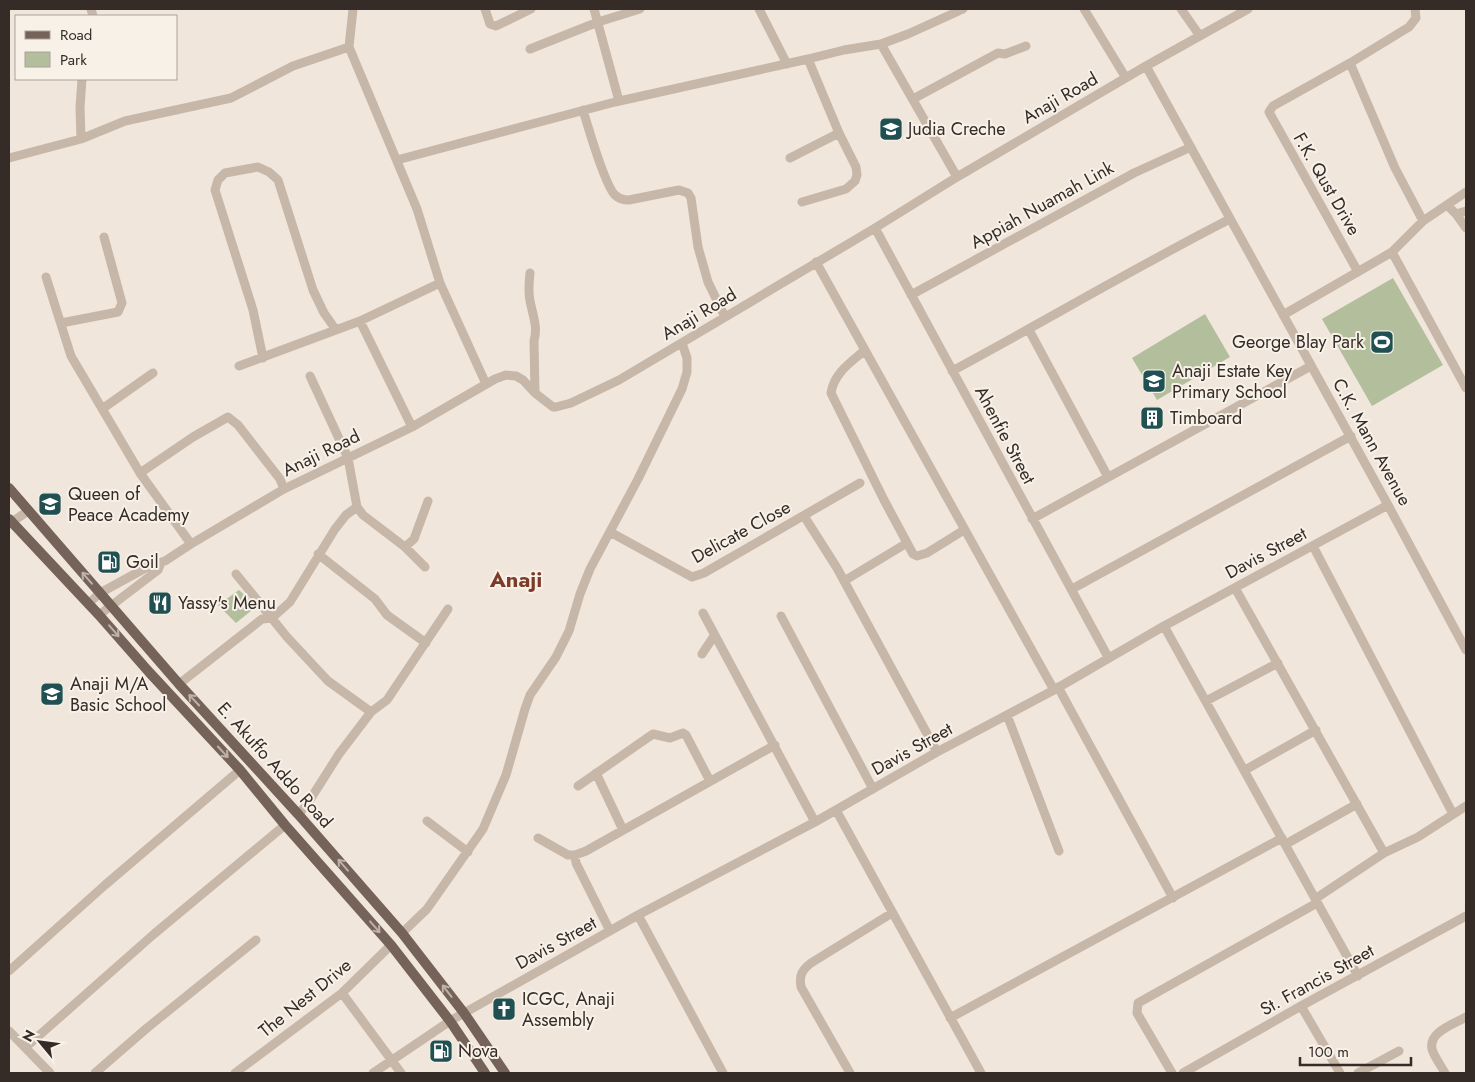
<svg xmlns="http://www.w3.org/2000/svg" width="1475" height="1082" font-family="Jost,sans-serif">
<style>
.green{fill:#b3be9d}
.lines{fill:none;stroke-linecap:round;stroke-linejoin:round}
.minor{stroke:#c7b7a9;stroke-width:9}
.major{stroke:#75635a;stroke-width:10}
.oneway{stroke:#bdb1a8}
.labels{text-anchor:middle;stroke-width:4;stroke-linejoin:round;paint-order:stroke}
.street-label{font-size:18px;fill:#352c28;stroke:#f8f1e8}
.poi-label{font-size:18px;fill:#352c28;stroke:#f8f1e8;text-anchor:start}
.district-label{font-size:22px;font-weight:bold;fill:#7d3c28;stroke:#f8f1e8}
</style>
<rect width="100%" height="100%" fill="#f0e6dc"/>
<path class="green" d="M1393,278L1443,365L1372,406L1322,319Z
M1205,314L1230,357L1157,400L1132,358Z
M239,590L257,606L236,623L218,605Z"/>
<g class="lines">
<path class="minor" d="M91,9L93,16
M485,9L490,24L496,26L531,9
M594,9L619,101
M759,9L787,64
M1084,9L1126,78
M1181,9L1200,36
M881,44L957,177
M349,47L353,9
M530,49L598,22L640,9
M1350,63L1395,168L1423,221
M1146,66L1388,505L1466,650
M913,99L998,53L1005,54L1026,46
M583,110C588,127 605,185 615,195C619,199 624,200 629,200L679,190L688,193L691,198L698,247L708,282L725,317
M81,139L80,107L82,79
M9,158L81,139L125,121L231,98L293,66L349,47L417,209L440,283L486,384
M790,158L839,133
M397,160L615,102L808,59L844,50L881,44L908,34L963,9
M802,202L846,189L855,181L857,175L856,167L839,133L808,59
M1447,205L1456,214L1466,211
M1456,214L1466,228
M875,228L1108,657
M1392,252L1466,388
M816,262L1054,690
M1358,272L1269,112L1273,106L1350,63L1409,27L1416,18L1415,9
M530,273C529,282 528,292 530,301C533,316 538,327 534,341L535,393
M46,277L71,356L140,473L191,544
M911,295L1134,173L1191,147
M1283,315L1392,252L1423,221L1466,192
M360,321L412,427
M61,323L118,312L122,303L104,237
M1029,330L1108,477
M865,350C850,363 834,373 831,393L884,500L913,554L917,556L927,553L964,530
M263,358L253,310L215,190L218,180L225,173L258,167L269,172L278,180L313,290L324,313L336,330
M239,366L360,321L440,283
M952,371C1045,321 1136,267 1230,219
M310,376L348,458L357,507L363,515L405,547L425,567
M102,409L153,373
M140,473L193,437L228,417L238,425L280,479L284,489
M804,516L837,568L937,752
M1032,519L1311,366
M9,524L28,511
M610,532L692,577L704,573L860,483
M1313,546L1453,814
M405,547L414,539L428,501
M318,554L375,599L387,615L426,643
M236,574L287,637L328,681L371,712
M844,581L907,543
M1235,588L1384,853
M1072,589L1351,436
M89,603L100,593L151,565L165,561L191,544L284,489L412,427L495,379L506,375L516,376L523,380L535,393L553,407H556L571,403L619,380L875,228L957,177L1146,66L1248,9
M703,613L815,822
M99,615L158,570L161,563
M781,616L873,789
M1164,626L1358,976
M702,654L714,636
M179,684L262,619L272,618L290,602L335,529L346,515L357,507
M1058,687L1173,898
M1206,701L1278,663
M1007,715L1059,851
M1245,770L1316,730
M596,773L623,830
M578,786L653,734L670,738L683,733L686,735L710,781
M836,810L981,1073
M298,814L306,806L339,754L371,712L387,700L448,609
M427,821L468,852
M538,838L568,855H575L586,851L775,745
M1286,844L1357,804
M575,855L576,863L610,931
M1315,899L1384,853L1418,837L1466,806
M638,915L723,1073
M402,933L427,909L483,829L506,775L525,709L530,695L556,657L569,631L580,594L590,569L638,479L682,389L687,372V358L682,343
M9,971L105,885L240,770
M342,993L401,1073
M1301,1006L1340,1073
M950,1018L1282,838
M9,1031L50,1073
M26,1047L154,934L285,825
M95,1073L147,1028L256,940
M235,1073L342,993L391,945
M373,1073L450,1021L638,915L815,822L937,752L1054,690L1164,626L1388,505
M850,1073L801,987C799,975 802,970 811,963L892,913
M1172,1073L1137,1013L1138,1003L1317,903
M1183,1073L1301,1006L1466,916
M1358,1073L1399,1051
M1445,1073C1441,1066 1436,1059 1433,1052C1425,1033 1454,1024 1466,1017"/>
<path class="major" d="M9,488L179,684L298,814L402,933L464,1013L505,1073
M9,519L99,615L149,672L240,770L285,825L391,945L450,1021L485,1073"/>
</g>
<defs><path id="oneway-shaft" d="M-6 0H5M1.5-3L5.5 0L1.5 3" fill="none" stroke-width="1.6" stroke-linecap="round" stroke-linejoin="round" transform="scale(1.25)"/></defs>
<g class="oneway">
<use href="#oneway-shaft" transform="translate(87 578) rotate(-131)"/>
<use href="#oneway-shaft" transform="translate(114 631) rotate(49)"/>
<use href="#oneway-shaft" transform="translate(194 700) rotate(-133)"/>
<use href="#oneway-shaft" transform="translate(223 752) rotate(47)"/>
<use href="#oneway-shaft" transform="translate(343 865) rotate(-131)"/>
<use href="#oneway-shaft" transform="translate(375 927) rotate(49)"/>
<use href="#oneway-shaft" transform="translate(447 991) rotate(-128)"/>
</g>
<defs>
<g id="school-square" transform="scale(1.25)"><rect x="-9" y="-9" width="18" height="18" rx="4" fill="#215053" stroke="#f8f1e8"/><path d="M0-5L7-2L0 1L-7-2ZM-4 1L0 2.5L4 1V4Q0 6-4 4Z" fill="#fff"/></g>
<g id="stadium-square" transform="scale(1.25)"><rect x="-9" y="-9" width="18" height="18" rx="4" fill="#215053" stroke="#f8f1e8"/><path d="M0-5a6.5 5 0 1 0 0 10a6.5 5 0 1 0 0-10ZM-3.5-1.8h7v3.6h-7Z" fill="#fff"/></g>
<g id="building-square" transform="scale(1.25)"><rect x="-9" y="-9" width="18" height="18" rx="4" fill="#215053" stroke="#f8f1e8"/><path d="M-4-6H4V6H1V3H-1V6H-4ZM-2.5-4.3h1.7v1.8h-1.7ZM.8-4.3h1.7v1.8H.8ZM-2.5-1h1.7V.8h-1.7ZM.8-1h1.7V.8H.8Z" fill="#fff"/></g>
<g id="fuel-square" transform="scale(1.25)"><rect x="-9" y="-9" width="18" height="18" rx="4" fill="#215053" stroke="#f8f1e8"/><path d="M-5.5-6h7V0h2V4h1.3V-2.5L3-4.5l.8-.8L6-3V5H2.5V1h-1V6h-7ZM-4.2-4.7v3.2H.2V-4.7Z" fill="#fff"/></g>
<g id="restaurant-square" transform="scale(1.25)"><rect x="-9" y="-9" width="18" height="18" rx="4" fill="#215053" stroke="#f8f1e8"/><path d="M-5-6h1v4h1v-4h1v4h1v-4h1v5L-1.5 .5V6h-2V.5L-5-1ZM5-6V6H3V1.5H1.5Q1.5-4 5-6Z" fill="#fff"/></g>
<g id="church-square" transform="scale(1.25)"><rect x="-9" y="-9" width="18" height="18" rx="4" fill="#215053" stroke="#f8f1e8"/><path d="M-1.2-6h2.4v3.5h3.3v2.4h-3.3V6h-2.4V-.1h-3.3v-2.4h3.3Z" fill="#fff"/></g>
</defs>
<g fill-rule="evenodd">
<use href="#school-square" x="891" y="129"/>
<use href="#stadium-square" x="1382" y="342"/>
<use href="#school-square" x="1154" y="381"/>
<use href="#building-square" x="1152" y="418"/>
<use href="#school-square" x="50" y="504"/>
<use href="#fuel-square" x="109" y="562"/>
<use href="#restaurant-square" x="160" y="603"/>
<use href="#school-square" x="52" y="694"/>
<use href="#church-square" x="504" y="1009"/>
<use href="#fuel-square" x="441" y="1051"/>
</g>
<g class="labels">
<g class="street-label">
<text transform="translate(1060 98) rotate(-30)" y="6">Anaji Road</text>
<text transform="translate(1327 184) rotate(60)" y="6">F.K. Qust Drive</text>
<text transform="translate(1042 205) rotate(-29)" y="6">Appiah Nuamah Link</text>
<text transform="translate(699 314) rotate(-31)" y="6">Anaji Road</text>
<text transform="translate(1005 435) rotate(62)" y="6">Ahenfie Street</text>
<text transform="translate(1372 442) rotate(61)" y="6">C.K. Mann Avenue</text>
<text transform="translate(321 453) rotate(-26)" y="6">Anaji Road</text>
<text transform="translate(741 532) rotate(-29)" y="6">Delicate Close</text>
<text transform="translate(1266 553) rotate(-28)" y="6">Davis Street</text>
<text transform="translate(912 749) rotate(-29)" y="6">Davis Street</text>
<text transform="translate(275 765) rotate(48)" y="6">E. Akuffo Addo Road</text>
<text transform="translate(556 943) rotate(-29)" y="6">Davis Street</text>
<text transform="translate(1317 980) rotate(-29)" y="6">St. Francis Street</text>
<text transform="translate(305 998) rotate(-39)" y="6">The Nest Drive</text>
</g>
<g class="poi-label">
<text x="908" y="135">Judia Creche</text>
<text x="1364" y="348" text-anchor="end">George Blay Park</text>
<text x="1172" y="377">Anaji Estate Key<tspan x="1172" dy="21">Primary School</tspan></text>
<text x="1170" y="424">Timboard</text>
<text x="68" y="500">Queen of<tspan x="68" dy="21">Peace Academy</tspan></text>
<text x="126" y="568">Goil</text>
<text x="178" y="609">Yassy's Menu</text>
<text x="70" y="690">Anaji M/A<tspan x="70" dy="21">Basic School</tspan></text>
<text x="522" y="1005">ICGC, Anaji<tspan x="522" dy="21">Assembly</tspan></text>
<text x="458" y="1057">Nova</text>
</g>
<g class="district-label">
<text x="516" y="587">Anaji</text>
</g>
</g>
<rect width="1475" height="1082" fill="none" stroke="#352c28" stroke-width="20"/>
<rect x="15" y="15" width="162" height="65" fill="#f8f1e8" stroke="#aaa29b"/>
<rect x="25" y="31" width="25" height="8" fill="#75635a" stroke="#aaa29b"/>
<text x="60" y="40" font-size="15" fill="#352c28">Road</text>
<rect x="25" y="52" width="25" height="15" fill="#b3be9d" stroke="#aaa29b"/>
<text x="60" y="65" font-size="15" fill="#352c28">Park</text>
<g transform="translate(40 1042) rotate(299)" stroke="#f8f1e8" stroke-width="4" paint-order="stroke">
<path d="M0-4L9 19L0 12L-9 19Z" fill="#352c28"/>
<text y="-8" font-size="14" font-weight="bold" text-anchor="middle" fill="#352c28">N</text>
</g>
<path d="M1300 1057v8h111v-8" fill="none" stroke="#352c28" stroke-width="2.5"/>
<text x="1308" y="1057" font-size="15" fill="#352c28" stroke="#f8f1e8" stroke-width="4" paint-order="stroke">100 m</text>
</svg>
